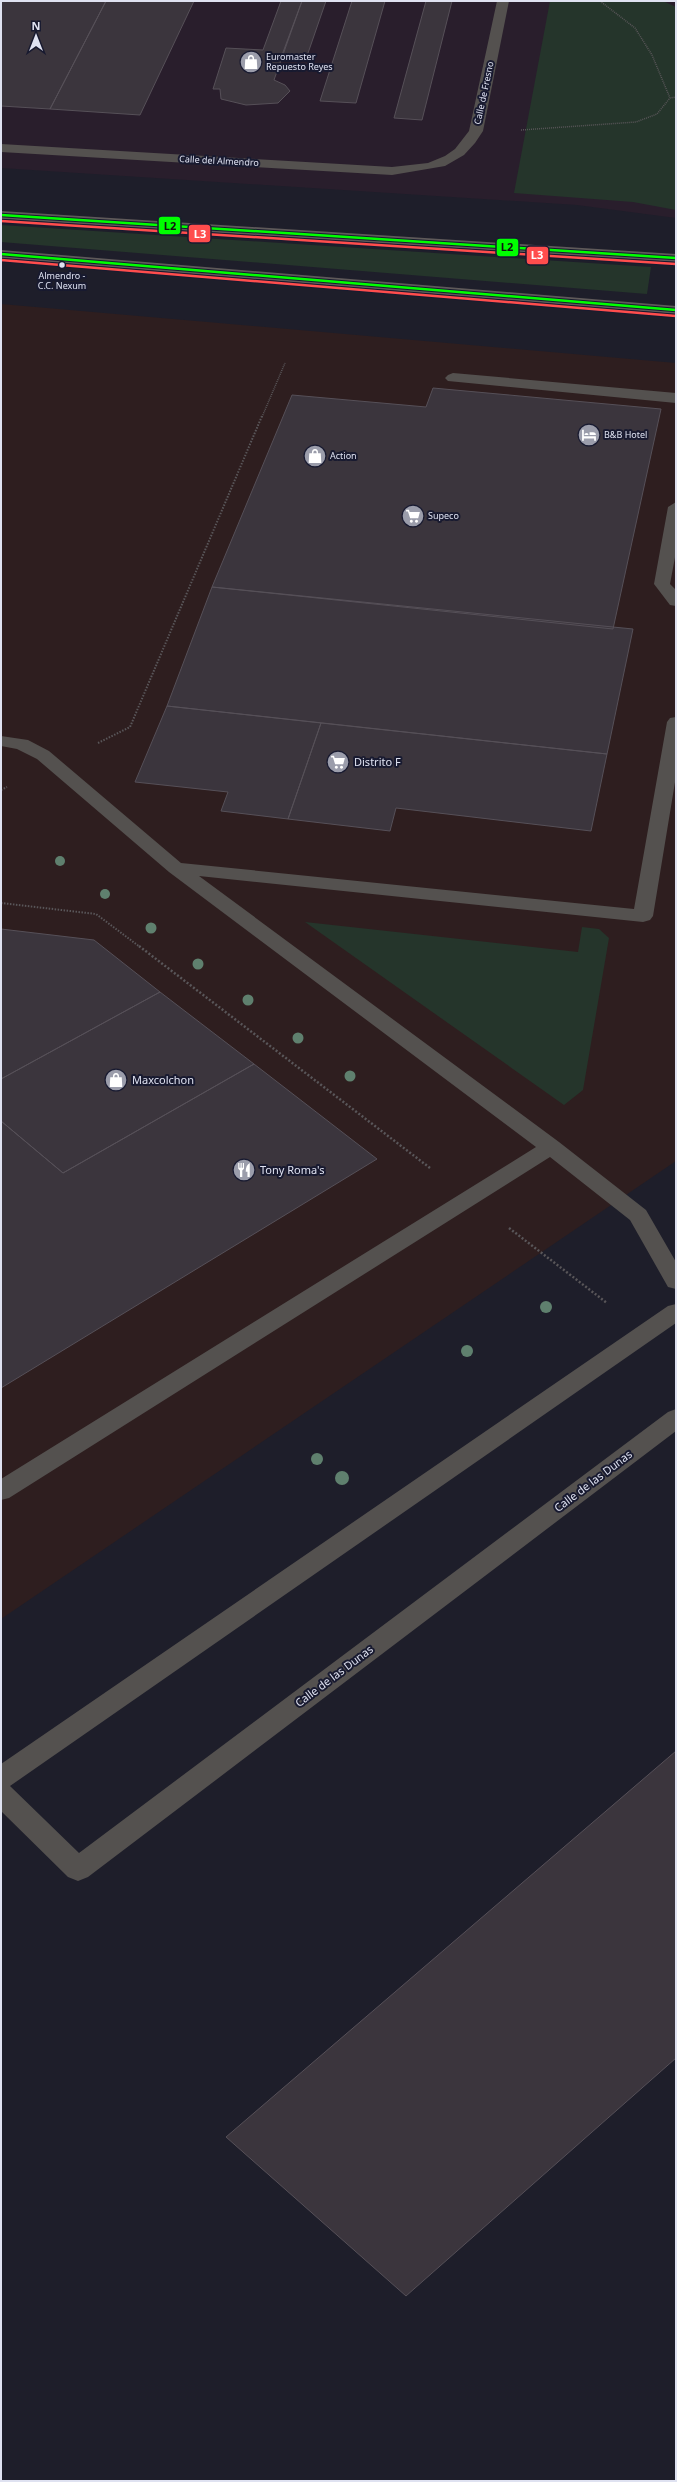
<svg xmlns="http://www.w3.org/2000/svg" width="677" height="2482" font-family="'Noto Sans',sans-serif">
<style>
.commercial{fill:#2e1e1f}
.industrial{fill:#291e2c}
.green{fill:#25352b}
.building{fill:#3b353d;stroke:#565058}
.lines{fill:none;stroke-linecap:round;stroke-linejoin:round}
.path-far2{stroke:#595659;stroke-width:1.5;stroke-dasharray:1 1;stroke-linecap:butt}
.path-far1{stroke:#595659;stroke-width:2;stroke-dasharray:1.5 1.5;stroke-linecap:butt}
.path{stroke:#595659;stroke-width:2.5;stroke-dasharray:2 2;stroke-linecap:butt}
.minor{fill:#54514f;fill-rule:evenodd}
.major{fill:#5f5a5a;fill-rule:evenodd}
.bus-1-casing{stroke:#181a30;stroke-width:4.5}
.bus-2-casing{stroke:#181a30;stroke-width:4.5}
.bus-1{stroke:#0f0;stroke-width:2.5}
.bus-2{stroke:#ff4d4d;stroke-width:2.5}
.tree{fill:#5f806e}
.bus-dot{fill:#dfe2f1;stroke:#181a30;stroke-width:1.5}
.labels{text-anchor:middle;stroke-width:4;stroke-linejoin:round;paint-order:stroke}
.far-poi-label{font-size:9px;fill:#dfe2f1;stroke:#181a30;text-anchor:start}
.far-street-label{font-size:9px;fill:#dfe2f1;stroke:#181a30}
.far-bus-label{font-size:9px;fill:#dfe2f1;stroke:#181a30}
.poi-label{font-size:11px;fill:#dfe2f1;stroke:#181a30;text-anchor:start}
.street-label{font-size:11px;fill:#dfe2f1;stroke:#181a30}
.line-badge{stroke:#181a30;stroke-width:1.5}
.badge-label{font-size:11px;text-anchor:middle;font-weight:bold;fill:#fff}
.pale-badge-label{font-size:11px;text-anchor:middle;font-weight:bold;fill:#111}
</style>
<rect width="100%" height="100%" fill="#1e1e2a"/>
<path class="commercial" d="M1,304L676,363V1161L1,1619Z"/>
<path class="industrial" d="M1,1H676V218L577,205L1,168Z"/>
<path class="green" d="M550,1H663L676,7V210L633,202L514,193Z
M1,225L651,267L647,294L1,242Z
M305,922L578,952L582,927L599,929L609,938L583,1090L564,1105Z"/>
<path class="building" d="M1,1H106L50,109L1,106Z
M106,1H194L140,115L50,109Z
M281,1H302L274,80L285,85L290,91L278,103L246,105L221,99L220,89H213L226,48L263,50Z
M302,1H326L307,56L282,55Z
M352,1H385L356,103L320,101Z
M426,1H452L422,120L394,118Z
M433,388L661,409L613,629L212,587L292,395L426,407Z
M212,587L633,629L607,754L167,706Z
M167,706L321,723L288,819L221,811L228,792L135,782Z
M321,723L607,754L591,831L396,808L390,831L288,819Z
M1,929L94,940L160,992L1,1079Z
M160,992L254,1064L63,1173L1,1121V1079Z
M254,1064L377,1159L1,1388V1121L63,1173Z
M676,1751V2058L406,2296L226,2137Z"/>
<g class="lines">
<path class="path-far2" d="M600,1L635,28L652,55L670,98
M521,130L636,122L657,114L670,98L676,97
M262,417L285,363"/>
<path class="path-far1" d="M98,743L130,727L262,416
M1,790L7,787
M1,903L96,914L140,947"/>
<path class="path" d="M139,946L430,1168
M509,1228L607,1303"/>
<path class="minor" d="M497,1H509L483,131L475,143L464,155L445,166L392,175L1,152V144L392,167L428,163L445,156L455,149L469,131Z
M453,373L676,393V403L448,381L445,378L448,375Z
M676,502V552L670,584L676,590V606L670,605L654,584L668,507Z
M676,717V776L653,916L650,920L643,922L199,876L559,1142L646,1210L676,1262V1289L668,1287L630,1220L550,1157L9,1498L1,1500V1479L536,1147L169,872L37,759L17,749L1,746V736L28,740L49,751L181,863L634,909L667,722L670,718Z
M676,1304V1323L10,1786L79,1853L668,1412L676,1409V1431L88,1877L78,1881L68,1877L1,1811V1764L668,1306Z"/>
<path class="major" d="M1,211L676,254V262L1,219Z
M1,250L676,306V314L1,258Z"/>
<g class="bus-1-casing">
<path id="bus-1" d="M1,215L676,258
M1,254L676,310"/>
</g>
<g class="bus-2-casing">
<path id="bus-2" d="M1,221L676,264
M1,260L676,316"/>
</g>
<use href="#bus-1" class="bus-1"/>
<use href="#bus-2" class="bus-2"/>
</g>
<g class="tree">
<circle cx="60" cy="861" r="5"/>
<circle cx="105" cy="894" r="5"/>
<circle cx="151" cy="928" r="5.5"/>
<circle cx="198" cy="964" r="5.5"/>
<circle cx="248" cy="1000" r="5.5"/>
<circle cx="298" cy="1038" r="5.5"/>
<circle cx="350" cy="1076" r="5.5"/>
<circle cx="546" cy="1307" r="6"/>
<circle cx="467" cy="1351" r="6"/>
<circle cx="317" cy="1459" r="6"/>
<circle cx="342" cy="1478" r="7"/>
</g>
<defs>
<g id="shop-disc" transform="scale(1.15)"><circle r="9.5" fill="#9b9dab" stroke="#181a30"/><path d="M-5-2.5h2.3a2.7 3.5 0 0 1 5.4 0H5L5.5 6h-11ZM-1.5-2.5h3a1.5 2.3 0 0 0-3 0Z" fill="#fff"/></g>
<g id="hotel-disc" transform="scale(1.15)"><circle r="9.5" fill="#9b9dab" stroke="#181a30"/><path d="M-6-4.5h1.5V1H6V5H4.5V3h-9V5H-6ZM-4 0a1.8 1.8 0 1 1 3.6 0ZM.5 0V-2.5h3Q6-2.5 6 0Z" fill="#fff"/></g>
<g id="supermarket-disc" transform="scale(1.15)"><circle r="9.5" fill="#9b9dab" stroke="#181a30"/><path d="M-6-5.5h2.5l.6 2H6L4.5 2H-2.5L-4.4-4H-6ZM-1.5 3.2a1.3 1.3 0 1 0 .1 0ZM3 3.2a1.3 1.3 0 1 0 .1 0Z" fill="#fff"/></g>
<g id="restaurant-disc" transform="scale(1.15)"><circle r="9.5" fill="#9b9dab" stroke="#181a30"/><path d="M-5-6h1v4h1v-4h1v4h1v-4h1v5L-1.5 .5V6h-2V.5L-5-1ZM5-6V6H3V1.5H1.5Q1.5-4 5-6Z" fill="#fff"/></g>
</defs>
<g fill-rule="evenodd">
<use href="#shop-disc" x="251" y="62"/>
<use href="#hotel-disc" x="589" y="435"/>
<use href="#shop-disc" x="315" y="456"/>
<use href="#supermarket-disc" x="413" y="516"/>
<use href="#supermarket-disc" x="338" y="762"/>
<use href="#shop-disc" x="116" y="1080"/>
<use href="#restaurant-disc" x="244" y="1170"/>
</g>
<circle class="bus-dot" cx="62" cy="265" r="3.5"/>
<g class="labels">
<g class="far-poi-label">
<text x="266" y="60">Euromaster<tspan x="266" dy="10">Repuesto Reyes</tspan></text>
<text x="604" y="438">B&amp;B Hotel</text>
<text x="330" y="459">Action</text>
<text x="428" y="519">Supeco</text>
</g>
<g class="far-street-label">
<text transform="translate(484 93) rotate(-78)" y="3">Calle de Fresno</text>
<text transform="translate(219 161) rotate(3)" y="3">Calle del Almendro</text>
</g>
<g class="far-bus-label">
<text x="62" y="279">Almendro -<tspan x="62" dy="10">C.C. Nexum</tspan></text>
</g>
<g class="poi-label">
<text x="354" y="766">Distrito F</text>
<text x="132" y="1084">Maxcolchon</text>
<text x="260" y="1174">Tony Roma's</text>
</g>
<g class="street-label">
<text transform="translate(593 1481) rotate(-37)" y="4">Calle de las Dunas</text>
<text transform="translate(334 1676) rotate(-37)" y="4">Calle de las Dunas</text>
</g>
</g>
<g class="line-badge">
<rect x="158" y="216" width="23" height="19" rx="4" fill="#0f0"/>
<rect x="188" y="224" width="23" height="19" rx="4" fill="#ff4d4d"/>
<rect x="496" y="238" width="23" height="19" rx="4" fill="#0f0"/>
<rect x="526" y="246" width="23" height="19" rx="4" fill="#ff4d4d"/>
</g>
<g class="badge-label">
<text x="200" y="238">L3</text>
<text x="537" y="259">L3</text>
</g>
<g class="pale-badge-label">
<text x="170" y="230">L2</text>
<text x="507" y="251">L2</text>
</g>
<rect width="677" height="2482" fill="none" stroke="#dfe2f1" stroke-width="4"/>
<g transform="translate(36 36)" stroke="#181a30" stroke-width="3" paint-order="stroke">
<path d="M0-3L7 15L0 10L-7 15Z" fill="#dfe2f1"/>
<text y="-6" font-size="11" font-weight="bold" text-anchor="middle" fill="#dfe2f1">N</text>
</g>
</svg>
